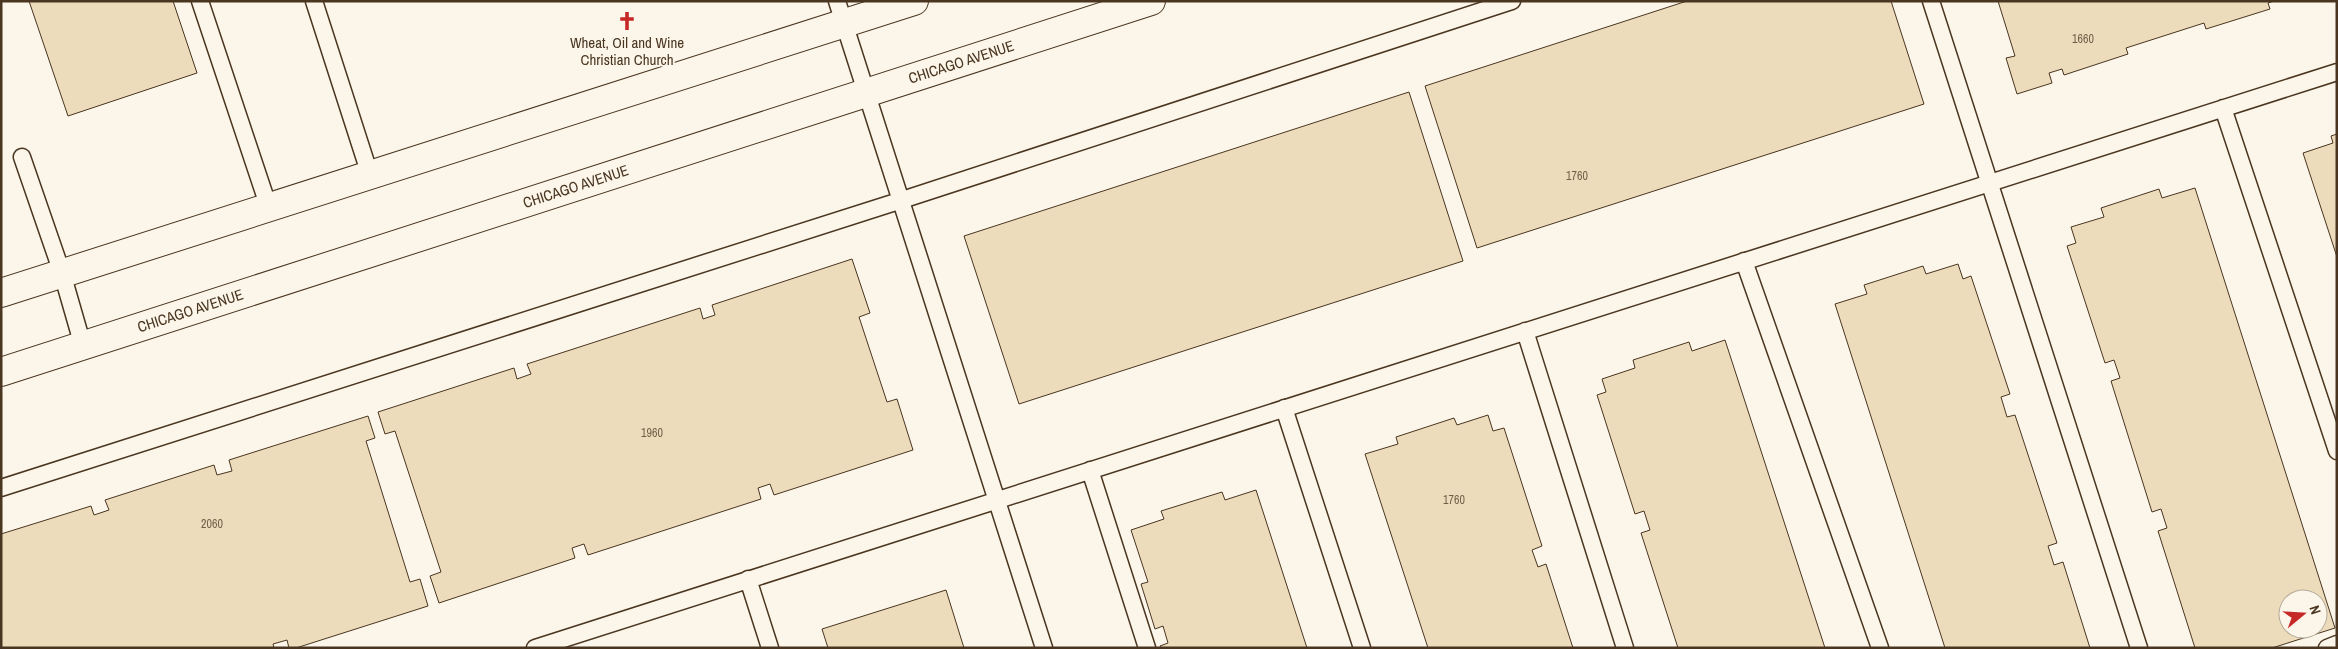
<svg xmlns="http://www.w3.org/2000/svg" width="2338" height="649" font-family="'Archivo Narrow',sans-serif">
<style>
.building{fill:#ecdcbc;stroke:#4a3520;fill-rule:evenodd}
.lines{fill:none;stroke-linecap:round;stroke-linejoin:round}
.lane-casing{stroke:#4a3520;stroke-width:19}
.primary-casing{stroke:#4a3520;stroke-width:30}
.lane{stroke:#fbf6e9;stroke-width:16}
.primary{stroke:#fbf6e9;stroke-width:28}
.labels{text-anchor:middle;stroke-width:4;stroke-linejoin:round;paint-order:stroke}
.number-label{font-size:12px;fill:#725f47}
.poi-label{font-size:15px;fill:#4a3520;stroke:#fbf6e9}
.street-label{font-size:15px;fill:#4a3520;stroke:#fbf6e9}
</style>
<rect width="100%" height="100%" fill="#fbf6e9"/>
<path class="building" d="M29,1H173L197,73L68,116Z
M1687,1H1891L1924,104L1477,248L1425,86Z
M1998,1H2274L2268,3L2270,9L2206,29L2204,23L2126,48L2128,54L2064,75L2062,69L2049,73L2052,83L2017,94L2006,58L2015,56Z
M1409,92L1463,261L1019,404L964,236Z
M2337,134V257L2303,153L2333,143L2331,136Z
M2195,188L2335,628L2272,648H2195L2158,531L2167,528L2161,509L2152,512L2111,381L2120,378L2114,360L2105,363L2067,246L2076,243L2071,227L2104,217L2101,208L2159,189L2162,198ZM2288,599H2318V629H2288Z
M852,259L870,313L859,317L887,402L897,399L913,450L774,495L770,484L758,488L761,499L588,555L584,544L572,548L575,558L439,603L430,576L441,572L395,431L385,434L378,412L514,368L517,379L531,374L527,364L700,308L703,319L715,315L712,305Z
M1958,264L1963,279L1971,276L2010,394L2001,397L2007,417L2015,415L2057,543L2048,546L2054,565L2063,562L2090,648H1945L1835,304L1867,294L1864,285L1923,266L1926,274Z
M1725,340L1825,648H1678L1641,533L1650,530L1644,511L1635,514L1597,395L1606,392L1602,379L1635,368L1633,360L1689,342L1692,351Z
M1488,415L1493,431L1504,428L1542,546L1532,550L1538,567L1546,564L1573,648H1428L1365,454L1398,444L1396,437L1454,418L1457,425Z
M368,416L375,438L366,441L410,582L420,579L428,606L296,648H289L287,640L273,644L274,648H1V534L91,506L94,515L109,510L105,500L214,465L217,475L232,471L229,460Z
M1256,490L1307,648H1161L1160,646L1168,643L1163,626L1155,629L1141,584L1148,582L1131,530L1164,519L1161,511L1222,492L1225,500Z
M946,590L964,648H828L822,629Z"/>
<g class="lines">
<g class="lane-casing">
<path id="lane" d="M200,1L269,208
M314,1L370,175
M837,1L1044,648
M1931,1L2139,648
M2223,108L2337,451
M22,157L62,273L83,346
M1744,261L1880,648
M1525,331L1625,648
M1284,408L1362,648
M1090,470L1147,648
M1,488L902,200L1512,1
M748,579L770,648
M535,648L2337,72
M2327,648L2337,644"/>
</g>
<g class="primary-casing">
<g id="primary">
<path d="M1,293L914,1"/>
<path id="s1" d="M1,372L1151,1"/>
</g>
</g>
<use href="#lane" class="lane"/>
<use href="#primary" class="primary"/>
</g>
<defs>
<g id="church-bare" transform="scale(1.5)"><path d="M-1.2-6h2.4v3.5h3.3v2.4h-3.3V6h-2.4V-.1h-3.3v-2.4h3.3Z" fill="#c62828" stroke="#fbf6e9" stroke-width="2.5" paint-order="stroke"/></g>
</defs>
<g fill-rule="evenodd">
<use href="#church-bare" x="627" y="21"/>
</g>
<g class="labels">
<g class="number-label">
<text x="2083" y="43">1660</text>
<text x="1577" y="180">1760</text>
<text x="652" y="437">1960</text>
<text x="1454" y="504">1760</text>
<text x="212" y="528">2060</text>
</g>
<g class="poi-label">
<text x="627" y="48">Wheat, Oil and Wine<tspan x="627" dy="17">Christian Church</tspan></text>
</g>
<g class="street-label">
<text dy="5" stroke="none"><textPath href="#s1" startOffset="1009">CHICAGO AVENUE</textPath></text>
<text dy="5" stroke="none"><textPath href="#s1" startOffset="604">CHICAGO AVENUE</textPath></text>
<text dy="5" stroke="none"><textPath href="#s1" startOffset="199">CHICAGO AVENUE</textPath></text>
</g>
</g>
<rect width="2338" height="649" fill="none" stroke="#4a3520" stroke-width="5"/>
<g transform="translate(2303 614) rotate(72)"><circle r="24" fill="#fbf6e9" stroke="#b4a999"/>
<path d="M0-4L9 19L0 12L-9 19Z" fill="#c62828"/>
<text y="-8" font-size="14" font-weight="bold" text-anchor="middle" fill="#4a3520">N</text>
</g>
</svg>
